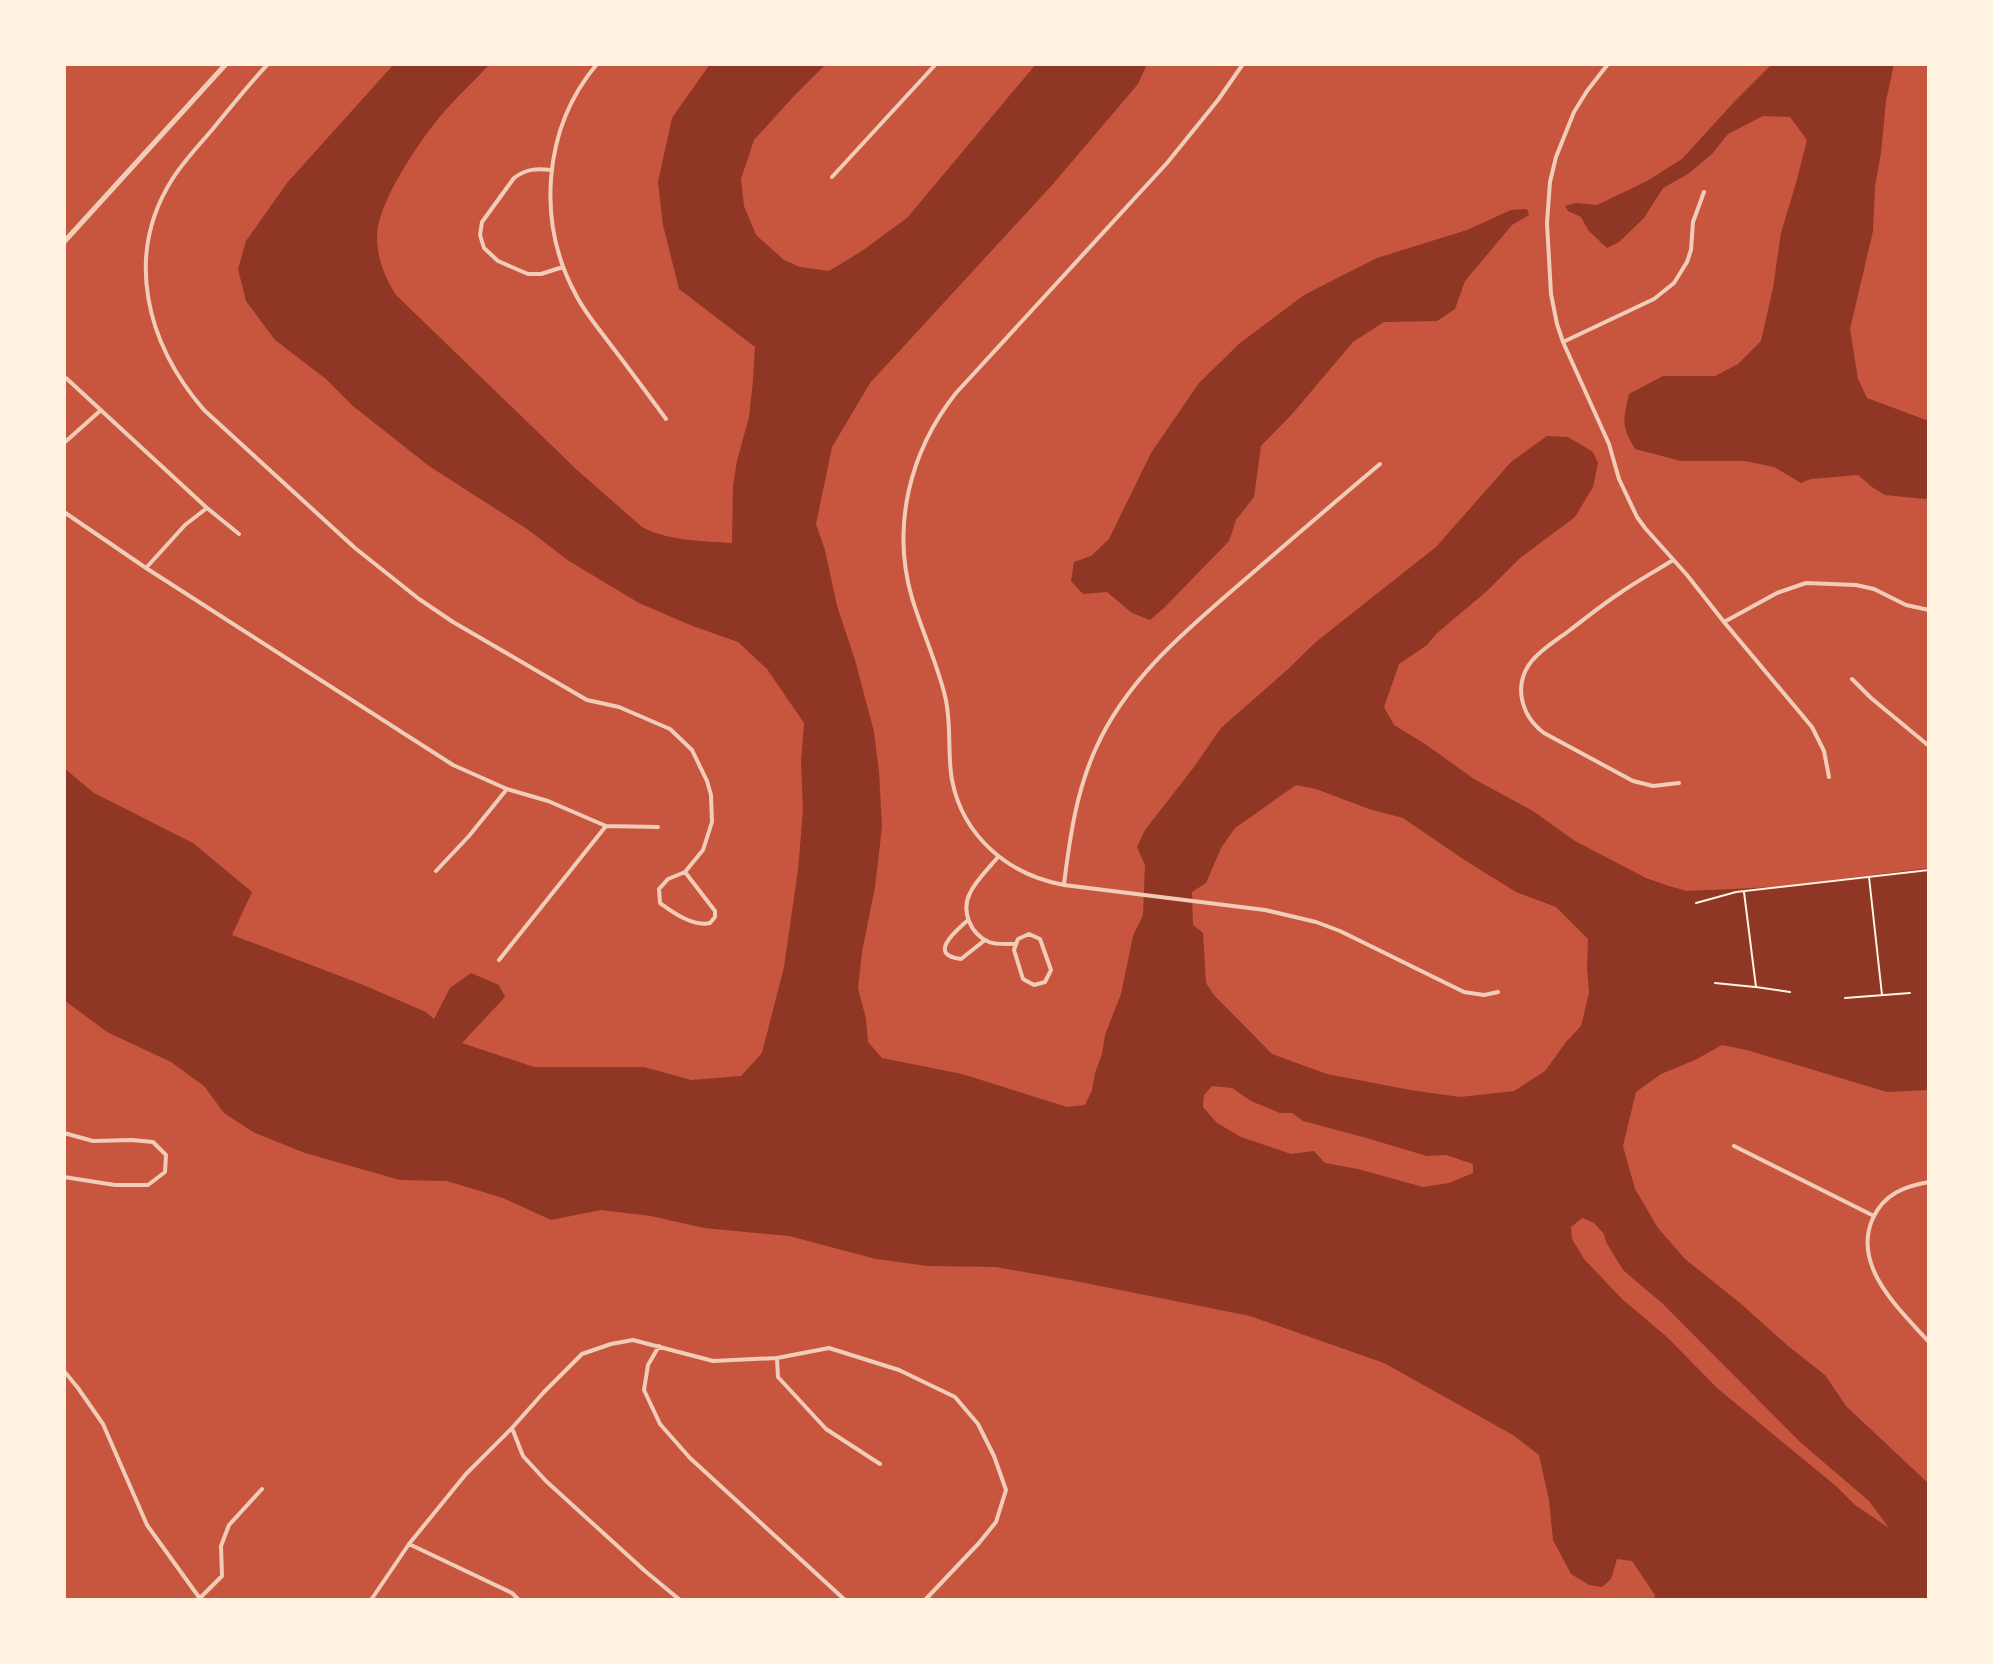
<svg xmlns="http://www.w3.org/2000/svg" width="1993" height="1664" font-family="'Varela Round',sans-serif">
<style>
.water{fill:#8f3625;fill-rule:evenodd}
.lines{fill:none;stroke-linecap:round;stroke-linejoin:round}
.path{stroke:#fff3e0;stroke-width:2}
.minor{stroke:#f1ccb7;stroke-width:4}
.tertiary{stroke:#f1ccb7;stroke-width:5}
</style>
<rect width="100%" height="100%" fill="#c8553d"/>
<path class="water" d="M394,64H490C470,85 448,105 431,128C412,153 377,206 377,237C377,258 385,278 396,295L577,470L642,527C669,541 702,541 732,543L733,485L737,461L749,417L753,381L755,347L679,289L663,225L658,182L672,118L710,64H826L793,97L754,140L741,179L744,206L756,235L784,260L800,267L829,271L862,251L907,218L1036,64H1147L1138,84L1053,184L870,383L832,447L816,524L825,550L837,606L855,660L874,732L879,772L882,827L875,887L862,952L858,988L866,1019L868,1042L882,1058L962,1074L1067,1107L1085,1105L1092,1090L1095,1073L1102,1054L1105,1035L1121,994L1133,936L1143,915L1145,865L1137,847L1145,830L1194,767L1221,728L1287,670L1317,641L1436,547L1511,462L1547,436L1568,437L1593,452L1598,463L1593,487L1575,517L1520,558L1487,591L1436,634L1427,645L1399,664L1384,707L1394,725L1425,744L1474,779L1533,811L1575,841L1646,878L1669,886L1687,891L1775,887L1929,868V1090L1887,1092L1747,1050L1722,1045L1695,1060L1661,1074L1636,1092L1623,1146L1635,1189L1658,1228L1685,1259L1740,1303L1788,1346L1825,1375L1846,1406L1929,1484V1600H1654L1655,1595L1632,1561L1617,1559L1611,1579L1602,1587L1589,1585L1571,1574L1553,1540L1549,1500L1539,1455L1513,1435L1384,1363L1250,1316L1075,1281L996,1267L928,1266L876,1259L789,1236L704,1228L651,1216L601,1210L551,1220L503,1198L447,1181L400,1180L305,1153L253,1132L224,1113L204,1086L171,1062L107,1032L64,1000V768L94,793L193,843L252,892L232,935L361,984L426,1012L434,1019L450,988L471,973L499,985L505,997L462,1043L534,1067H644L691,1080L741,1076L762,1053L784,967L798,870L803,810L801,762L804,723L767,669L738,642L690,625L639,603L569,561L527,529L429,466L353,406L326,379L275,340L246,301L238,269L246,241L287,183ZM1296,785L1316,789L1369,809L1403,818L1463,859L1516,892L1556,907L1588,939L1587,969L1589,993L1581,1026L1566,1042L1545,1071L1514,1091L1460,1097L1410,1090L1327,1074L1272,1054L1214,995L1206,983L1203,933L1193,925L1192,892L1206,883L1221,848L1235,828ZM1212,1086L1232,1088L1251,1101L1280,1113H1292L1303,1121L1363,1137L1427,1156L1446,1155L1473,1164V1173L1449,1183L1423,1187L1358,1169L1325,1163L1314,1151L1291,1154L1241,1137L1217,1123L1203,1107L1204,1095ZM1582,1218L1594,1223L1604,1234L1606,1242L1623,1270L1663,1304L1800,1442L1869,1501L1889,1528L1855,1505L1837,1487L1717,1388L1667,1337L1622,1299L1584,1259L1572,1239L1571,1227Z
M1772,64H1894L1886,101L1881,153L1875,186L1873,231L1850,329L1858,379L1867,398L1929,421V497L1925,499L1885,495L1872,487L1858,475L1811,479L1801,483L1774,467L1745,461H1681L1635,449C1621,425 1623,421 1629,394L1663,376H1715L1738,364L1761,341L1773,288L1781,233L1796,183L1807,140L1790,117L1763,116L1728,134L1712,154L1688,174L1663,188L1644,218L1619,242L1607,248L1588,230L1581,217L1568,211L1565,206L1576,203L1597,205L1647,181L1682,159L1734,102Z
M1527,209L1529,215L1512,225L1465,281L1455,309L1437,321L1384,322L1353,342L1293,413L1261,446L1254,497L1236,520L1229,541L1164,608L1150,620L1132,613L1107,592L1083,594L1071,581L1074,562L1091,556L1109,539L1151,453L1199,383L1240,343L1304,295L1377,258L1467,230L1511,210Z"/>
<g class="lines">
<path class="path" d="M1869,877L1882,995
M1744,892L1756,987L1790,992
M1696,903L1736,892L1929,870
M1715,983L1755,987
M1845,998L1910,993"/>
<path class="minor" d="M268,64C248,85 230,108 212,130C199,145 184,161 173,178C123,256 147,344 204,410L355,548L419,599L453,622L587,700L619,707L670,729L692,750L707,781L711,795L712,822L703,850L685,872L668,879L659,889L660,903C674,913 693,927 710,923L715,917V911L685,872
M597,64C543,128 536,222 576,295C584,311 596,325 607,340C627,366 647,393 666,419
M1243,64L1218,100L1167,163L956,393C910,451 891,526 912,598C922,631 937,663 945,696C952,724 947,752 952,780C963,837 1009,875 1064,885L1265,910L1316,922L1340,931L1464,992L1484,995L1498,992
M1608,64L1587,91L1574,112L1556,157L1550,182L1547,223L1551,294L1557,324L1563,342L1609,444L1619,479L1637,517L1645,528L1687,575L1724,622L1812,727L1824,751L1829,777
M551,170C537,168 526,169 514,178L482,222L480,235L484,248L498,261L528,274H541L563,267
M832,177L936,64
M1563,342L1654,299L1674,283L1687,262L1691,250L1693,222L1704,192
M66,378L207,508L239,534
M64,443L101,410
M64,512L146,568L453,765L507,789L548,801L606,826L658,827
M1673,560C1656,571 1637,581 1620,593C1603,604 1586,618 1570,630C1557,640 1541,649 1531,662C1513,685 1521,716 1544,733L1633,781L1653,786L1679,783
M146,568L185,525L207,508
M1724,622L1777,593L1806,583L1856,585L1874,589L1906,605L1929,610
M1852,679L1871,698L1929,746
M998,857C989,868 976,880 970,893C961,911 970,934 989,942C997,945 1006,944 1015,944
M436,871L469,836L507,789
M1064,884C1070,837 1076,792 1096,748C1128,676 1191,626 1249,576C1293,538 1336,501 1380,464
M968,920C957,930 926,955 961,959L985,940
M1029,934L1040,939L1051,970L1045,982L1034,985L1023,979L1014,950L1018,939Z
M499,960L606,826
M64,1133L93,1141L132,1140L153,1142L166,1155L165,1172L148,1185H115L64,1177
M1734,1146L1874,1216
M1929,1182C1905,1186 1884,1194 1873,1218C1851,1266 1900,1310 1929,1342
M659,1346L648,1365L644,1390L660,1424L690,1458L845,1600
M777,1358L778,1377L826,1429L880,1464
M64,1371L78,1388L103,1424L147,1525L201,1600
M512,1428L523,1456L546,1481L645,1571L680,1600
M409,1544L512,1593L519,1600
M200,1598L222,1576L221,1546L229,1525L262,1489
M371,1600L409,1544L466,1474L512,1428L544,1392L582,1354L611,1344L633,1340L713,1361L777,1358L829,1348L899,1370L955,1397L978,1424L994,1456L1006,1490L996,1522L979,1543L925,1600"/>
<path class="tertiary" d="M64,242L226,64"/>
</g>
<rect width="1993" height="1664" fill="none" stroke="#fff3e0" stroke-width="132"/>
</svg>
